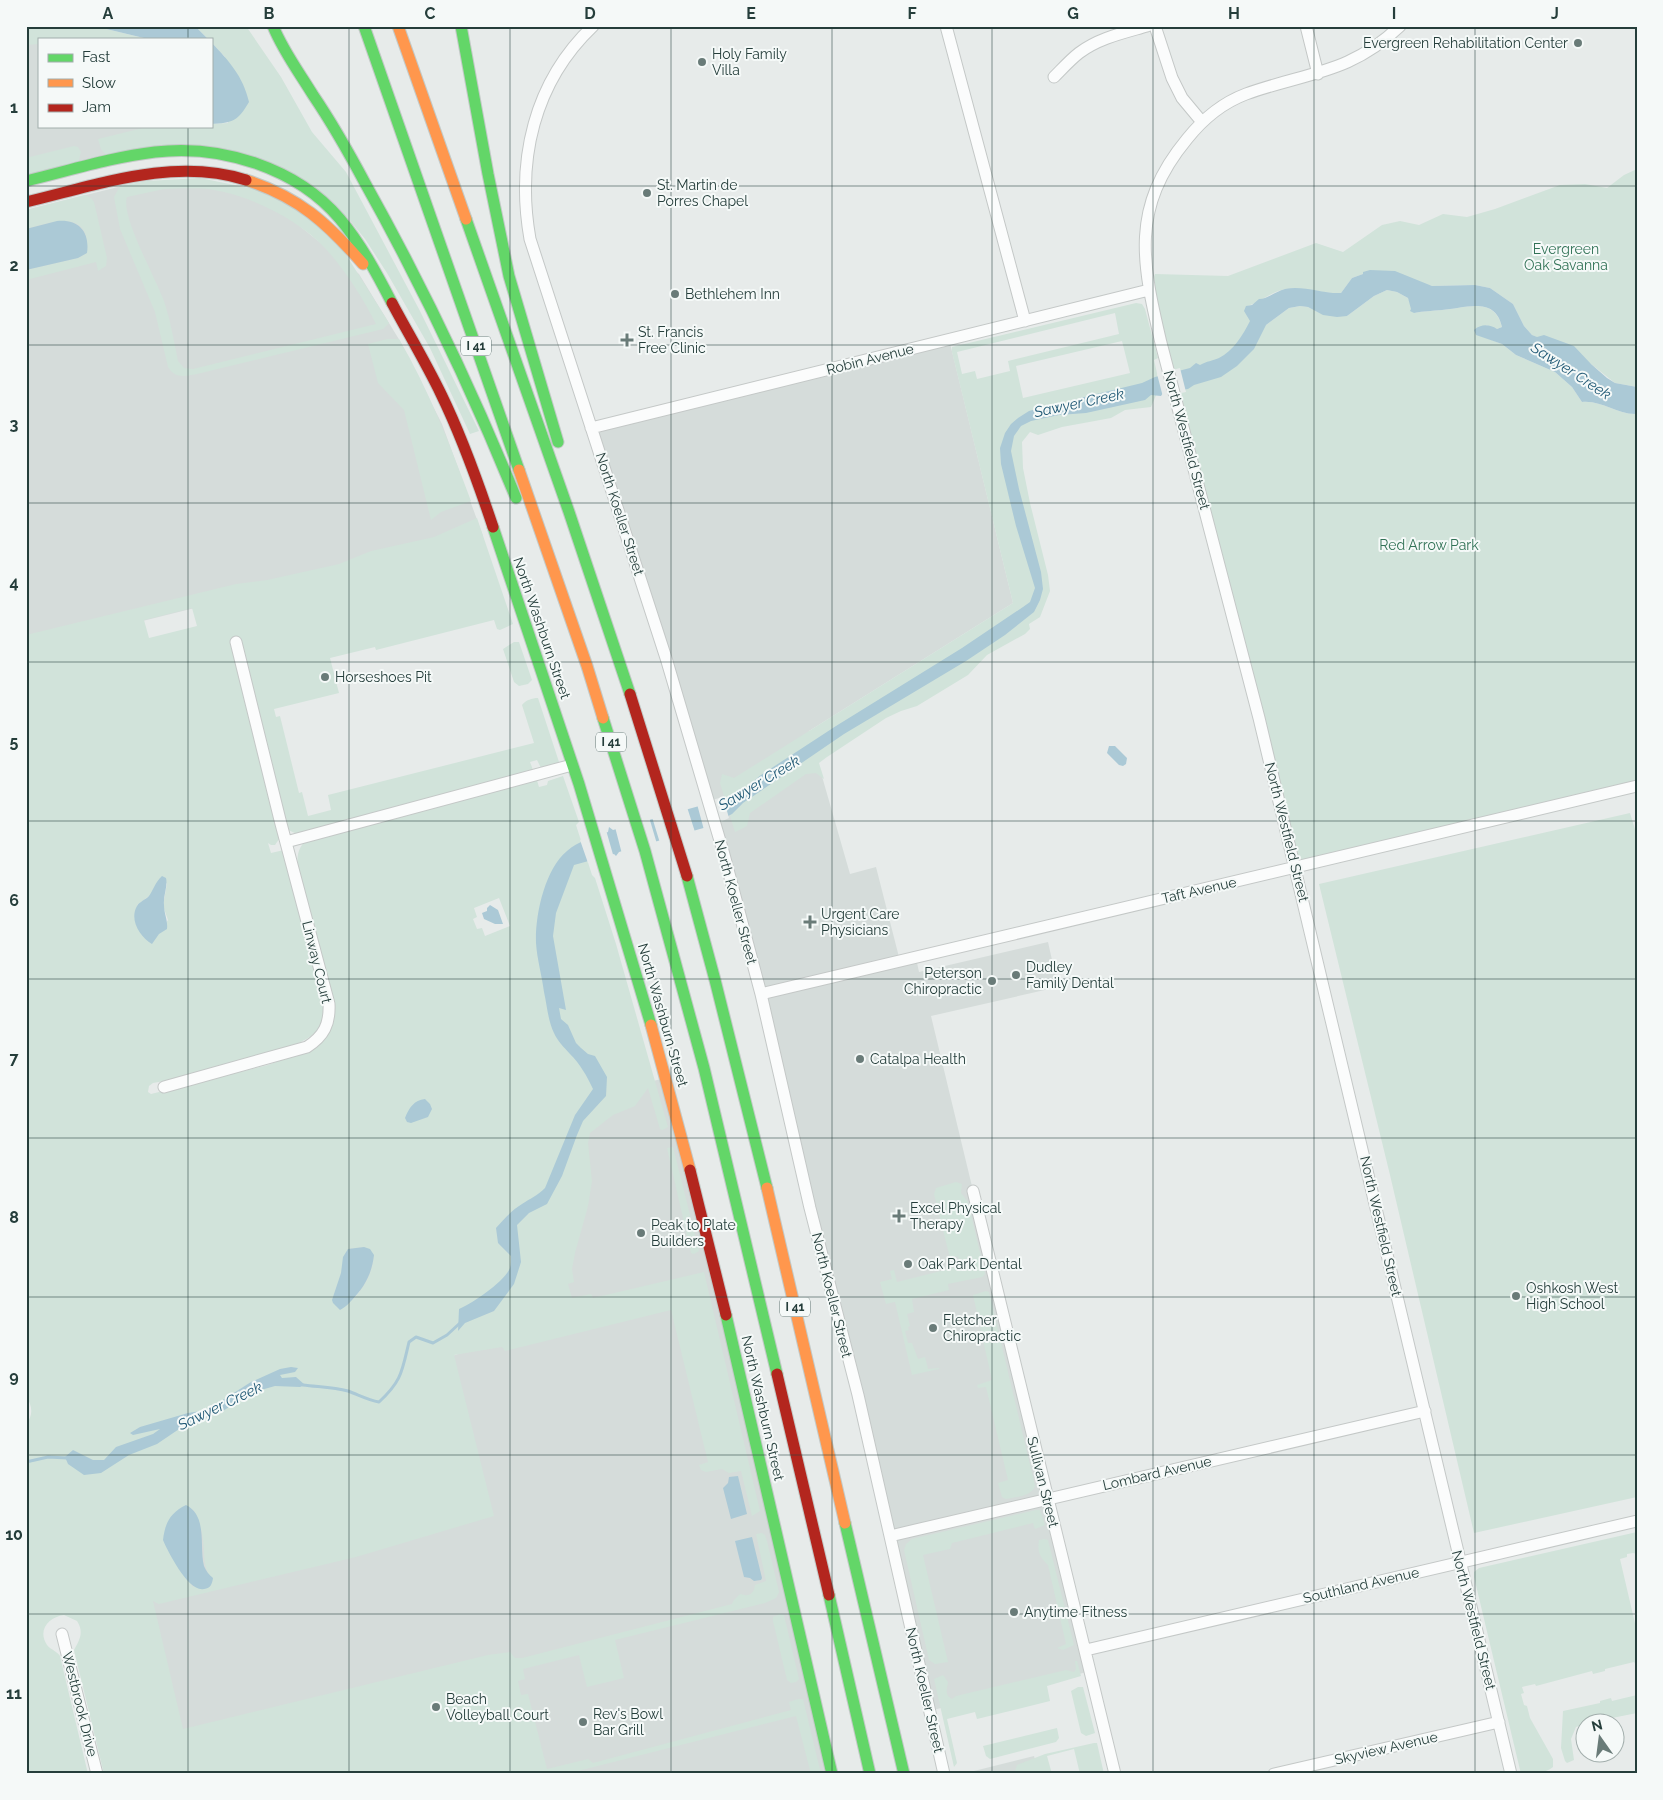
<svg xmlns="http://www.w3.org/2000/svg" width="1663" height="1800" font-family="Raleway,sans-serif">
<style>
.built{fill:#d5dcda}
.green{fill:#d1e3da;fill-rule:evenodd}
.water{fill:#abc9d6}
.pier{fill:#e7ebea}
.lines{fill:none;stroke-linecap:round;stroke-linejoin:round}
.stream{stroke:#abc9d6;stroke-width:3}
.street-casing{stroke:#c4c8c7;stroke-width:13}
.fast-casing{stroke:#c3c9c7;stroke-width:13}
.slow-casing{stroke:#c3c9c7;stroke-width:13}
.jam-casing{stroke:#c3c9c7;stroke-width:13}
.street{stroke:#fbfcfc;stroke-width:11}
.fast{stroke:#63d668;stroke-width:11}
.slow{stroke:#ff974d;stroke-width:11}
.jam{stroke:#b3261e;stroke-width:11}
.grid{fill:none;stroke:#253e3b;stroke-width:1;stroke-opacity:0.55}
.poi-dot{fill:#697b78;stroke:#f5f9f8;stroke-width:2}
.labels{text-anchor:middle;stroke-width:4;stroke-linejoin:round;paint-order:stroke}
.shield{fill:#f5f9f8;stroke:#637674;stroke-width:1}
.shield-label{font-size:12px;font-weight:bold;fill:#253e3b}
.poi-label{font-size:14px;fill:#253e3b;stroke:#f5f9f8;text-anchor:start}
.park-label{font-size:14px;fill:#317256;stroke:#f5f9f8}
.street-label{font-size:14px;fill:#253e3b;stroke:#f5f9f8}
.water-label{font-size:15px;font-style:italic;fill:#225a76;stroke:#f5f9f8}
.neatline{fill:none;stroke:#253e3b;stroke-width:2}
.grid-label{font-size:16px;text-anchor:middle;font-weight:bold;fill:#253e3b}
</style>
<rect width="100%" height="100%" fill="#e7ebea"/>
<path class="built" d="M26,28L39,39V126H178L183,144L26,176Z
M126,185L254,189L359,274L400,341L442,424L483,536L26,650V210Z
M949,339L1013,603L809,731L850,874L876,867L900,961L916,958L919,972L1048,942L1058,987L931,1016L1047,1498L1091,1671L929,1711L735,895L591,428Z
M665,1078L832,1774H169L108,1481L422,1365L553,1325L45,1236Z
M1034,1756L1039,1774H962Z"/>
<path class="green" d="M26,26H94L148,39H39V44L26,45Z
M195,26H246L281,77L312,132L346,172L420,311L479,431L470,434L430,348L387,273L365,239L347,217L238,152L107,156L101,149L98,139L151,126H211V124L228,123L225,57L211,42V39H208Z
M74,146L78,147L81,152L78,163L26,176V158Z
M1637,169V387L1615,383L1591,364L1532,335L1524,326L1513,304L1490,288L1475,285L1432,286L1363,274L1352,278L1341,293C1323,294 1305,287 1287,289C1273,290 1261,302 1248,306L1266,325L1289,308L1300,306L1308,307L1318,312L1347,316L1374,296L1387,290L1397,292L1408,298L1414,313C1424,311 1432,311 1442,310C1465,309 1494,295 1502,327L1497,329L1486,325L1481,336L1502,344L1516,355L1555,372L1572,387L1582,402C1602,400 1617,415 1637,414V786L1295,867L1149,290L1155,274L1228,276L1316,243L1343,252L1382,225L1400,221L1419,225L1443,214L1467,217L1495,209L1560,185L1585,184L1607,188L1624,175Z
M200,178L254,189L284,202L312,221L345,253L389,323L383,329L197,374C185,376 175,379 168,367L155,312L120,229L114,197L120,186L147,181ZM164,189C180,189 198,187 214,190C251,196 299,220 325,248C345,270 363,298 376,324L193,369L184,368L178,361C174,342 171,323 165,304C158,282 120,216 127,197Z
M85,195L91,198L94,202L107,258L106,266L98,271L96,262L26,280V270L78,258L87,253C87,247 87,238 85,233C76,212 42,225 26,229V210Z
M1136,303L1142,304L1145,309L1158,358L1154,360L1160,386L1151,407L1125,410L1111,418L1062,427L1038,435L1030,432L1022,442L1023,468L1030,503L1048,575L1050,591L1040,617L1029,624L1030,629L1025,634L987,655L968,675L917,706L901,711L886,718L827,757L819,763L824,779L816,773L806,774L750,813L747,826L735,832L720,783L722,774L734,778L1013,603L952,352V347ZM1115,313L1119,334L1008,361L1010,371L977,379L975,371L962,374L957,352ZM1122,341L1130,373L1023,398L1016,366Z
M387,339H399C429,390 450,445 471,501L441,512L431,520L404,410L378,383L368,344Z
M477,518L513,624L500,630L497,629L494,620L376,650L375,647L330,658L339,693L274,709L276,717L280,716L299,793L302,792L308,816L331,810L328,795L534,743L522,705C526,700 532,698 538,698L559,762L555,765L541,768L537,760L530,762L533,770L297,834L286,829L275,845H271L268,843L271,853L284,850L323,998C324,1028 320,1033 293,1046L176,1079L153,1083L149,1086L148,1092L151,1094L268,1065L292,1056L327,1033L334,1022L333,1000L298,869C297,858 297,851 304,842L536,777L539,787L547,785L548,781L563,776L579,822L576,825L592,875L595,878L616,944L668,1127L662,1130L660,1129L648,1088L635,1106L613,1115L590,1133L588,1143L592,1181L588,1206L575,1253L572,1269L574,1282L568,1284L572,1298L591,1294L593,1298L704,1272L760,1511L752,1516L741,1471L729,1473L722,1469L706,1472L701,1470L699,1465L708,1462L671,1310L505,1351L502,1347L454,1355L494,1516L356,1557L159,1604L153,1601L183,1729L488,1655L510,1652L515,1658H522L732,1604L734,1600L740,1594C749,1597 754,1594 755,1585L766,1581L756,1534L762,1533L765,1535L767,1541L779,1592L776,1598L765,1603L615,1640L624,1678L620,1679L587,1687L579,1655L523,1669L525,1679L518,1681L521,1695L528,1694L547,1769L588,1759L593,1763L791,1710L789,1702L798,1699H803L821,1774H811L796,1716L566,1774H104L74,1650C80,1639 84,1632 77,1621L64,1615C49,1617 37,1630 47,1645C51,1650 57,1651 60,1656L88,1774H26V1425C34,1413 32,1407 26,1395V635L236,584L267,580L339,564L371,551L434,537ZM192,608L197,626L149,638L144,620ZM167,883L163,906L168,920L152,943L137,905ZM499,898L510,926L485,936L482,928L477,929L473,919L477,917L474,908ZM364,1247L374,1255C372,1274 365,1287 352,1300L339,1281L348,1249ZM193,1509C198,1519 202,1529 203,1540C205,1552 203,1562 208,1573L193,1587L187,1578Z
M514,642H519L532,680L528,684L519,686L514,682L503,649Z
M1630,813L1637,836V1497L1474,1533L1390,1175L1319,884Z
M673,1147L699,1251L694,1254L691,1253L667,1148Z
M956,1182L962,1184L961,1193L968,1202L985,1274L982,1277L948,1284L949,1290L912,1299L914,1312L907,1314L910,1326L908,1327L909,1330L905,1331L908,1343H912L918,1359L925,1357L928,1369L939,1368V1369L912,1375L895,1302L886,1304L880,1282L892,1279L890,1271L894,1270L897,1282L961,1266L958,1256L950,1258L934,1194L936,1188Z
M986,1291L989,1292L1035,1486C1032,1496 1016,1497 1006,1499L1002,1497L998,1483L1008,1480L986,1387L978,1388L977,1385L992,1380L973,1295Z
M1036,1510H1040L1045,1525L1035,1529L1033,1523L952,1543L950,1549L923,1555L948,1662L935,1664L929,1660L904,1550L906,1544L912,1539Z
M1637,1532V1554L1633,1553L1627,1554V1557L1620,1559L1637,1632V1666L1634,1662L1605,1669V1671L1593,1674L1592,1671L1536,1686L1535,1684L1522,1687L1524,1693L1521,1694L1524,1705L1527,1706L1530,1718L1553,1759V1767C1544,1774 1532,1774 1521,1774L1474,1577V1572L1479,1568Z
M1045,1539L1048,1540L1074,1645L1063,1650L1057,1648L1066,1644L1048,1565C1040,1557 1037,1552 1039,1540Z
M780,1614L784,1615L799,1679L796,1682L791,1683L787,1680L773,1621V1617Z
M1075,1661H1077L1081,1676L1047,1686L1050,1701L977,1719L975,1712L947,1719L957,1763L954,1767L934,1679L943,1675L948,1682C947,1689 944,1695 952,1699L956,1696L1066,1670L1074,1672L1076,1669Z
M1078,1687H1083L1095,1733L1086,1736L1081,1733L1071,1691Z
M1637,1695V1713L1592,1722H1586L1585,1724L1576,1727L1571,1739L1574,1760L1567,1763L1565,1761L1561,1748L1563,1711L1600,1703V1701L1611,1698L1612,1701Z
M1057,1728L1059,1738L1056,1742L990,1759L986,1756L983,1746Z
M1094,1743H1097L1104,1774H1080L1074,1749L1047,1756L1052,1774H1005L1015,1771L1017,1765L1045,1754Z"/>
<path class="water" d="M94,26H195L208,39H148Z
M211,42C229,61 243,76 249,102C238,121 233,123 211,124Z
M57,221C79,219 90,232 87,253L78,258L26,270V229Z
M1370,270L1395,271L1432,286L1475,285L1490,288L1513,304L1524,326L1532,335L1537,337L1544,335L1574,346L1591,364L1607,378L1615,383L1637,387V414C1617,415 1602,400 1582,402L1572,387L1555,372L1516,355L1502,344L1476,335L1474,330C1481,324 1489,324 1497,329L1502,327C1495,295 1464,309 1442,310C1432,311 1424,311 1414,313L1410,311L1411,309L1408,298L1397,292L1387,290L1374,296L1347,316L1337,317L1323,315L1308,307L1300,306L1289,308L1266,325L1254,349L1237,366L1221,377L1194,385L1188,389L1163,393L1161,396L1151,395L1145,400L1086,413L1059,415L1031,421L1021,426L1014,436L1011,451L1019,489L1041,572L1043,589L1040,600L1034,612L1005,635L966,661L844,734L743,803L732,814L707,827L619,852L616,856L614,854L574,865L556,913L553,936L566,1010L559,1008L561,1019L568,1025L576,1043L581,1048L588,1054L595,1056L607,1077L606,1096L583,1121L577,1135L562,1176L547,1204L529,1213L517,1225L521,1262L514,1284L494,1311L465,1323L458,1331L459,1309C473,1303 504,1282 510,1268C511,1265 511,1260 511,1256L498,1243L496,1228C504,1219 512,1210 522,1204C531,1198 537,1196 545,1188L575,1115L593,1089C587,1076 580,1064 570,1054C564,1047 558,1042 554,1033C548,1021 547,1005 544,992C542,976 537,959 536,943C535,915 545,869 567,851C578,841 594,837 608,832L609,827L613,830L728,798C742,798 750,783 761,775L836,726L962,648L1023,607L1030,602L1035,588L1016,526L1001,464L1000,448L1005,433L1011,424L1018,418L1029,411L1048,406L1068,404L1080,398L1142,383L1155,377L1190,368L1196,363L1200,365C1207,361 1212,361 1219,358C1233,351 1243,335 1250,321L1244,311L1246,306L1252,305L1259,299C1268,299 1276,291 1285,289C1303,285 1323,294 1341,293L1352,278L1363,274V272Z
M1109,746H1115L1127,758L1126,764L1123,766L1119,765L1107,753Z
M162,876L166,878C168,886 163,896 164,905C164,914 168,920 167,929L159,934L152,944C140,937 129,920 137,906C139,902 145,900 149,896C154,889 154,884 162,876Z
M490,905L498,910L503,924H495L484,919L482,913L487,911V908Z
M425,1099L430,1104L432,1109L428,1117L411,1123L407,1122L405,1118C409,1108 414,1100 425,1099Z
M364,1247L370,1249L374,1255C372,1273 365,1286 353,1299C349,1303 346,1307 340,1310L333,1303L332,1300L341,1273L343,1257L348,1249Z
M291,1367L298,1368L295,1372L280,1375L282,1378L296,1377L305,1385L300,1387L275,1386L254,1392L221,1412L185,1425L157,1444L129,1455L101,1473L84,1475L68,1464L65,1457L73,1450L93,1460H104L116,1447L153,1434L160,1429L133,1435L130,1433L140,1427L188,1413L207,1410L251,1382L280,1369Z
M738,1476L747,1514L731,1519L723,1488L728,1483L729,1477Z
M186,1505C208,1516 199,1547 204,1566C206,1571 209,1575 213,1578C212,1584 211,1588 204,1589C189,1593 168,1552 163,1540C165,1523 170,1513 186,1505Z
M752,1537L762,1578L761,1580L754,1581L750,1578L744,1577L735,1541Z"/>
<path class="pier" d="M1180,368L1186,392L1163,397L1157,374Z
M723,797L729,818L704,830L697,804Z
M687,807L695,832L660,843L652,817Z
M649,817L657,844L622,854L615,827Z
M606,830L614,858L613,857L588,863L580,840Z"/>
<g class="lines">
<path class="stream" d="M303,1385C318,1387 333,1387 348,1391C359,1395 368,1400 379,1402C402,1381 402,1371 409,1342L416,1337L433,1343L447,1335L460,1323
M26,1462L48,1457L67,1458"/>
<g class="street-casing">
<path id="street" d="M593,26C534,82 516,160 530,239L666,658L723,851L761,994L810,1208L858,1395L944,1774
M946,26L1025,321
M1155,26L1172,78L1182,98L1202,122
M1306,26L1318,74
M1400,26C1350,74 1307,72 1246,94C1222,103 1203,119 1187,139C1130,208 1142,262 1161,343L1259,718L1511,1774
M1054,77C1062,69 1070,60 1079,53C1099,38 1123,33 1147,26
M591,428L1149,290
M286,842L572,765
M761,994L1637,786
M164,1087L307,1047C324,1036 330,1024 329,1004L280,820L236,642
M973,1191L1115,1774
M890,1536L1425,1411
M62,1634L97,1774
M1086,1650L1637,1521
M1274,1774L1499,1722"/>
</g>
<g class="fast-casing">
<path id="fast" d="M273,26C283,51 299,72 313,95C332,123 349,153 365,183C422,285 472,390 516,498
M364,26L519,470
M461,26L488,174L509,276L558,442
M26,181C68,171 112,157 155,152C221,144 297,168 340,219C361,244 377,274 392,303
M466,219L569,512L630,694
M493,527L579,784L651,1025
M603,718L645,851L704,1068L777,1374
M687,876L715,980L767,1188
M726,1315L832,1774
M845,1523L904,1774
M829,1595L870,1774"/>
</g>
<g class="slow-casing">
<path id="slow" d="M398,26L466,219
M246,180C299,197 327,223 363,264
M519,470L587,666L603,718
M651,1025L690,1170
M767,1188L845,1523"/>
</g>
<g class="jam-casing">
<path id="jam" d="M26,202C98,185 173,157 246,180
M392,303C408,333 426,363 441,394C462,437 478,482 493,527
M630,694L687,876
M690,1170L726,1315
M777,1374L829,1595"/>
</g>
<use href="#street" class="street"/>
<use href="#fast" class="fast"/>
<use href="#slow" class="slow"/>
<use href="#jam" class="jam"/>
</g>
<path class="grid" d="M188,26V39M349,26V1774M510,26V1774M671,26V1774M832,26V1774M992,26V1774M1153,26V1774M1314,26V1774M1475,26V1774M188,126V1774M26,186H1637M26,345H1637M26,503H1637M26,662H1637M26,821H1637M26,979H1637M26,1138H1637M26,1297H1637M26,1455H1637M26,1614H1637"/>
<g class="poi-dot">
<circle cx="1578" cy="43" r="5"/>
<circle cx="702" cy="62" r="5"/>
<circle cx="647" cy="193" r="5"/>
<circle cx="675" cy="294" r="5"/>
<path d="M624.5 332.5h5v5h5v5h-5v5h-5v-5h-5v-5h5z"/>
<circle cx="325" cy="677" r="5"/>
<path d="M807.5 914.5h5v5h5v5h-5v5h-5v-5h-5v-5h5z"/>
<circle cx="1016" cy="975" r="5"/>
<circle cx="992" cy="981" r="5"/>
<circle cx="860" cy="1059" r="5"/>
<path d="M896.5 1208.5h5v5h5v5h-5v5h-5v-5h-5v-5h5z"/>
<circle cx="641" cy="1233" r="5"/>
<circle cx="908" cy="1264" r="5"/>
<circle cx="1516" cy="1296" r="5"/>
<circle cx="933" cy="1328" r="5"/>
<circle cx="1014" cy="1612" r="5"/>
<circle cx="436" cy="1707" r="5"/>
<circle cx="583" cy="1722" r="5"/>
</g>
<g class="labels">
<g class="shield">
<rect x="461" y="336.5" width="30" height="19" rx="4"/>
<rect x="596" y="732.5" width="30" height="19" rx="4"/>
<rect x="780" y="1297.5" width="30" height="19" rx="4"/>
</g>
<g class="shield-label">
<text x="476" y="350">I 41</text>
<text x="611" y="746">I 41</text>
<text x="795" y="1311">I 41</text>
</g>
<g class="poi-label">
<text x="1568" y="48" text-anchor="end">Evergreen Rehabilitation Center</text>
<text x="712" y="59">Holy Family<tspan x="712" dy="16">Villa</tspan></text>
<text x="657" y="190">St. Martin de<tspan x="657" dy="16">Porres Chapel</tspan></text>
<text x="685" y="299">Bethlehem Inn</text>
<text x="638" y="337">St. Francis<tspan x="638" dy="16">Free Clinic</tspan></text>
<text x="335" y="682">Horseshoes Pit</text>
<text x="821" y="919">Urgent Care<tspan x="821" dy="16">Physicians</tspan></text>
<text x="1026" y="972">Dudley<tspan x="1026" dy="16">Family Dental</tspan></text>
<text x="982" y="978" text-anchor="end">Peterson<tspan x="982" dy="16">Chiropractic</tspan></text>
<text x="870" y="1064">Catalpa Health</text>
<text x="910" y="1213">Excel Physical<tspan x="910" dy="16">Therapy</tspan></text>
<text x="651" y="1230">Peak to Plate<tspan x="651" dy="16">Builders</tspan></text>
<text x="918" y="1269">Oak Park Dental</text>
<text x="1526" y="1293">Oshkosh West<tspan x="1526" dy="16">High School</tspan></text>
<text x="943" y="1325">Fletcher<tspan x="943" dy="16">Chiropractic</tspan></text>
<text x="1024" y="1617">Anytime Fitness</text>
<text x="446" y="1704">Beach<tspan x="446" dy="16">Volleyball Court</tspan></text>
<text x="593" y="1719">Rev's Bowl<tspan x="593" dy="16">Bar Grill</tspan></text>
</g>
<g class="park-label">
<text x="1566" y="254">Evergreen<tspan x="1566" dy="16">Oak Savanna</tspan></text>
<text x="1429" y="550">Red Arrow Park</text>
</g>
<g class="street-label">
<text transform="translate(870 359) rotate(-14)" y="5">Robin Avenue</text>
<text transform="translate(1187 440) rotate(75)" y="5">North Westfield Street</text>
<text transform="translate(620 514) rotate(72)" y="5">North Koeller Street</text>
<text transform="translate(542 628) rotate(71)" y="5">North Washburn Street</text>
<text transform="translate(1287 832) rotate(76)" y="5">North Westfield Street</text>
<text transform="translate(1199 890) rotate(-13)" y="5">Taft Avenue</text>
<text transform="translate(736 902) rotate(75)" y="5">North Koeller Street</text>
<text transform="translate(317 962) rotate(76)" y="5">Linway Court</text>
<text transform="translate(663 1015) rotate(74)" y="5">North Washburn Street</text>
<text transform="translate(1381 1226) rotate(77)" y="5">North Westfield Street</text>
<text transform="translate(832 1295) rotate(76)" y="5">North Koeller Street</text>
<text transform="translate(763 1408) rotate(77)" y="5">North Washburn Street</text>
<text transform="translate(1157 1473) rotate(-13)" y="5">Lombard Avenue</text>
<text transform="translate(1043 1482) rotate(76)" y="5">Sullivan Street</text>
<text transform="translate(1361 1585) rotate(-13)" y="5">Southland Avenue</text>
<text transform="translate(1474 1620) rotate(76)" y="5">North Westfield Street</text>
<text transform="translate(925 1690) rotate(77)" y="5">North Koeller Street</text>
<text transform="translate(80 1704) rotate(76)" y="5">Westbrook Drive</text>
<text transform="translate(1386 1748) rotate(-13)" y="5">Skyview Avenue</text>
</g>
<g class="water-label">
<text transform="translate(1571 371) rotate(33)" y="5">Sawyer Creek</text>
<text transform="translate(1079 403) rotate(-12)" y="5">Sawyer Creek</text>
<text transform="translate(759 783) rotate(-31)" y="5">Sawyer Creek</text>
<text transform="translate(220 1406) rotate(-26)" y="5">Sawyer Creek</text>
</g>
</g>
<rect width="1663" height="1800" fill="none" stroke="#f5f9f8" stroke-width="55"/>
<rect x="38" y="38" width="175" height="90" fill="#f5f9f8" stroke="#a2aeac"/>
<rect x="48" y="54" width="25" height="8" fill="#63d668" stroke="#a2aeac"/>
<text x="82" y="62" font-size="15" fill="#253e3b">Fast</text>
<rect x="48" y="79" width="25" height="8" fill="#ff974d" stroke="#a2aeac"/>
<text x="82" y="88" font-size="15" fill="#253e3b">Slow</text>
<rect x="48" y="104" width="25" height="8" fill="#b3261e" stroke="#a2aeac"/>
<text x="82" y="112" font-size="15" fill="#253e3b">Jam</text>
<g transform="translate(1600 1738) rotate(346)"><circle r="24" fill="#f5f9f8" stroke="#a2aeac"/>
<path d="M0-4L9 19L0 12L-9 19Z" fill="#697b78"/>
<text y="-8" font-size="14" font-weight="bold" text-anchor="middle" fill="#253e3b">N</text>
</g>
<rect x="28" y="28" width="1608" height="1744" class="neatline"/>
<g class="grid-label">
<text x="108" y="19">A</text>
<text x="269" y="19">B</text>
<text x="430" y="19">C</text>
<text x="590" y="19">D</text>
<text x="751" y="19">E</text>
<text x="912" y="19">F</text>
<text x="1073" y="19">G</text>
<text x="1234" y="19">H</text>
<text x="1394" y="19">I</text>
<text x="1555" y="19">J</text>
<text x="14" y="113">1</text>
<text x="14" y="271">2</text>
<text x="14" y="430">3</text>
<text x="14" y="588">4</text>
<text x="14" y="747">5</text>
<text x="14" y="906">6</text>
<text x="14" y="1064">7</text>
<text x="14" y="1223">8</text>
<text x="14" y="1382">9</text>
<text x="14" y="1540">10</text>
<text x="14" y="1699">11</text>
</g>
</svg>
